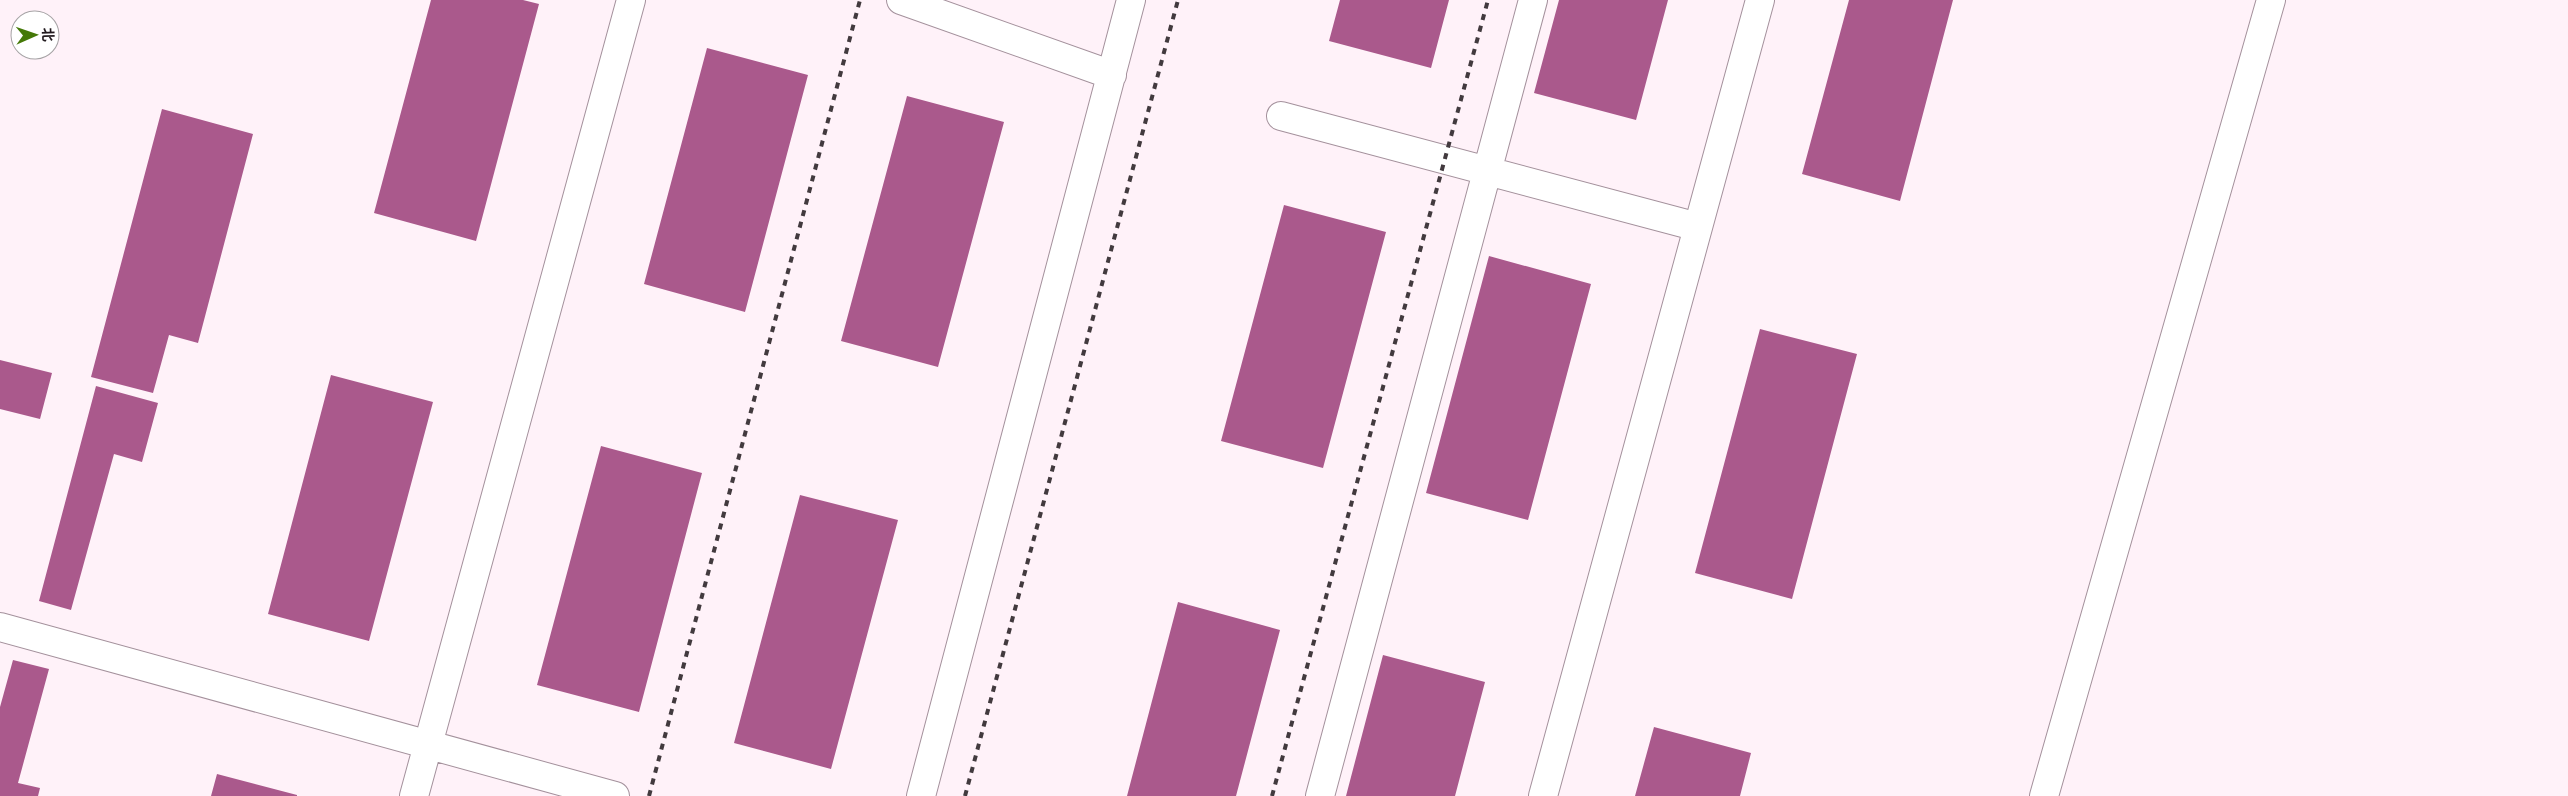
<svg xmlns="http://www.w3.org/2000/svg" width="2568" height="796" font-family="Karla,'Noto Sans SC',sans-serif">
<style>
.building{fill:#aa598c}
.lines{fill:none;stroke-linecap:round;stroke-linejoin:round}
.minor-casing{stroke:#a4919c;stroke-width:30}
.minor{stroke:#fff;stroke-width:28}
.rail{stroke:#423a3e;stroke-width:4;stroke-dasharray:6 6;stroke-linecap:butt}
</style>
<rect width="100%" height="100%" fill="#fff2f9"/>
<path class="building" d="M431,0H523L539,4L476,241L374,213Z
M1340,0H1449L1431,68L1329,41Z
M1559,0H1668L1636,120L1534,93Z
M1849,0H1953L1900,201L1802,174Z
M707,48L808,75L745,312L644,284Z
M907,96L1004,122L938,367L841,341Z
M162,109L253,134L198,343L169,335L153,393L91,377Z
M1284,205L1386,232L1323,468L1221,441Z
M1489,256L1591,284L1528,520L1426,493Z
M1760,329L1857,354L1792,599L1695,573Z
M0,360L52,373L40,419L0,409Z
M331,375L433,402L369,641L268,614Z
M96,386L158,403L142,462L114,454L71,610L39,601Z
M601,446L702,473L639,712L537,685Z
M800,495L898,520L831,769L734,743Z
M1178,602L1280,630L1236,796H1127Z
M1383,655L1485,682L1455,796H1346Z
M13,660L49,669L18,783L40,788L38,796H0V707Z
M1654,727L1751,753L1740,796H1635Z
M217,774L297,795V796H211Z"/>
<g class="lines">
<g class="minor-casing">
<path id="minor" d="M901,0L1112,75
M1281,116L1698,227
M0,627L615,796
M414,796L631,0
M921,796L1131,0
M1320,796L1533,0
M1543,796L1760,0
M2044,796L2271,0"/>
</g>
<use href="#minor" class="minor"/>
<path class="rail" d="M649,796L860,0
M965,796L1178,0
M1272,796L1488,0"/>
</g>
<g transform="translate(35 35) rotate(88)"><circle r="24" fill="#ffffff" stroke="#a6a3a5"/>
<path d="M0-4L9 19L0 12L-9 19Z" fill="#457908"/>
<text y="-8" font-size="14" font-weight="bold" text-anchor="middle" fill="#211a1e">北</text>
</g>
</svg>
